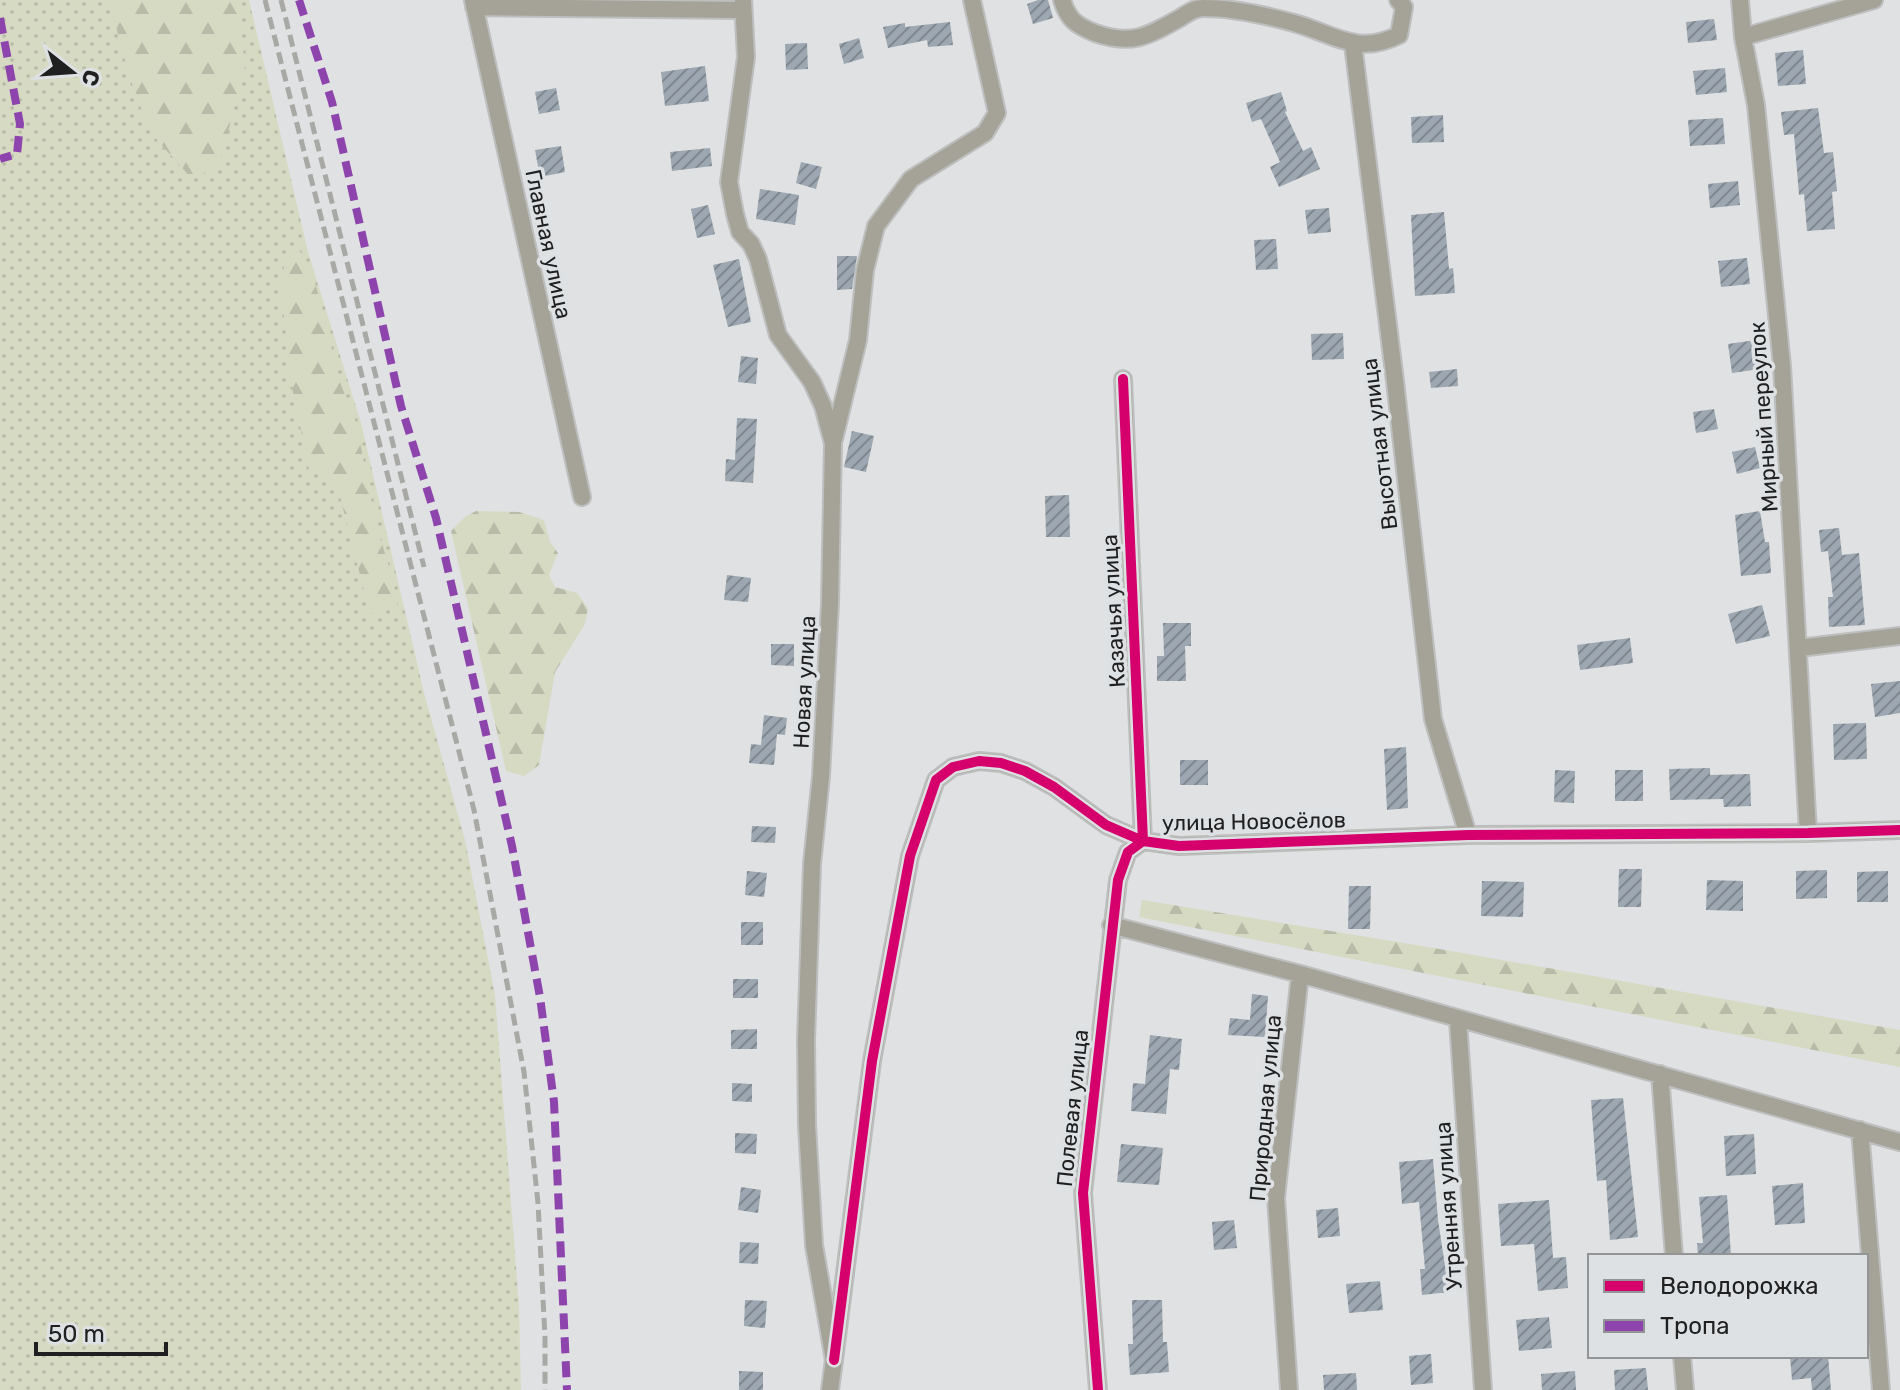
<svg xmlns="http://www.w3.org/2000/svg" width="1900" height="1390" font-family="Rubik,sans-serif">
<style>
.grass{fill:url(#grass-dots)}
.forest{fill:url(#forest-firs)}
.building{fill:url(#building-hatch)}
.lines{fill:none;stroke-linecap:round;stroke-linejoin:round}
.minor-casing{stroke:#bdbebe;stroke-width:20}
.minor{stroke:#a5a298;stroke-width:16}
.rail{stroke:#a8a8a4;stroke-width:5;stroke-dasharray:12 6;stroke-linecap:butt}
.quiet{stroke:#8e44ad;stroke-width:8;stroke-dasharray:16 8;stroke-linecap:butt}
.cycleway-casing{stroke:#dee1e3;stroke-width:15}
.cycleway{stroke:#d6006c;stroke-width:10}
.labels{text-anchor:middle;stroke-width:7;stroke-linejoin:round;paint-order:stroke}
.street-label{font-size:22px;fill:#202021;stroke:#dee1e3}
</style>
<defs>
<pattern id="grass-dots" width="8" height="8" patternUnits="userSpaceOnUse" patternTransform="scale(2)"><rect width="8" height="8" fill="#d6dac3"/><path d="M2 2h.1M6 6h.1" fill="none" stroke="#b7bba7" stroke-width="1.8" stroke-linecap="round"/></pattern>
<pattern id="forest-firs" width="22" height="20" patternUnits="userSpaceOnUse" patternTransform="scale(2)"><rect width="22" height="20" fill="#d6dac3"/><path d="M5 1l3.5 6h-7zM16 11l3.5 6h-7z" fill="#b7bba7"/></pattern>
<pattern id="building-hatch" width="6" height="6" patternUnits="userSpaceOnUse" patternTransform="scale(2)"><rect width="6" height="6" fill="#9ca7b1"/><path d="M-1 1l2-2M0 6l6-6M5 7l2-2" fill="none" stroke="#7f8890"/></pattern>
</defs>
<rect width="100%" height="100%" fill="#dfe1e2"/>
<path class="grass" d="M0,0H249L308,252L361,423L424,693L465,840L495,995L519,1306L521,1390H0Z"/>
<path class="forest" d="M109,0H238L245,67L219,166L192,179L150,132L129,76Z
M299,249L314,278L341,385L356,422L377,528L392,576L398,608L370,614L337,485L309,470L292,387L280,282L286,260Z
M476,511L519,512L544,520L550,542L558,553L549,575L555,587L577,593L588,608L585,624L555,672L539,765L524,776L506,771L451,531L465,517Z
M1142,900L1434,948L1900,1030V1067L1139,917Z"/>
<path class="building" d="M1038,0H1048L1053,18L1033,24L1027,4Z
M1714,19L1717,40L1688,43L1686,22Z
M950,22L953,45L928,47L927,40L888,48L883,27L905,23V27Z
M859,38L864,58L844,64L839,44Z
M807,43L808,69L786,70L785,44Z
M1803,50L1806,84L1778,86L1775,53Z
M705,66L709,101L665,106L661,72Z
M1725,68L1727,92L1696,95L1693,71Z
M556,88L560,110L539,114L535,92Z
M1281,92L1287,111L1285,112L1303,151L1311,147L1320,169L1279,187L1270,167L1280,162L1261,119L1252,122L1246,103Z
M1818,108L1824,153L1833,152L1837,191L1832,192L1835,229L1807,231L1804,194L1799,195L1794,134L1784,135L1781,112Z
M1443,115L1444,142L1412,143L1411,117Z
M1723,118L1725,144L1690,146L1688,120Z
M561,146L565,172L540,177L535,150Z
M710,148L712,166L672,171L670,152Z
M801,162L822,167L816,189L796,183Z
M1738,181L1740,205L1710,208L1708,184Z
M760,189L799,195L795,225L756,219Z
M708,205L715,234L697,238L691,209Z
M1329,208L1331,232L1308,234L1305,210Z
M1444,212L1449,269L1453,268L1455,293L1415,296L1411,215Z
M1276,239L1278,269L1256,270L1254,240Z
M837,256H857L852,289L837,290Z
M1747,258L1750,284L1721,287L1718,261Z
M739,259L751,322L728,327L713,265Z
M1343,333L1344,359L1312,360L1311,334Z
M1756,340L1760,369L1732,373L1728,344Z
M741,356L758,358L756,384L738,382Z
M1457,369L1458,386L1431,388L1429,372Z
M1714,409L1718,429L1696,433L1693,412Z
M737,418L757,419L753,483L725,481L726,459L735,460Z
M852,431L874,436L866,472L844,467Z
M1755,447L1760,468L1737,474L1732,452Z
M1069,495L1070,537H1046L1045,496Z
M1760,511L1765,542H1769L1771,573L1741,576L1735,515Z
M1839,528L1842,555L1859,553L1865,625L1829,627L1828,597H1833L1828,551L1821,552L1819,530Z
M727,575L751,578L748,602L724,600Z
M1762,605L1770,636L1736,644L1728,614Z
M1163,623H1191V646H1185L1186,681H1157V656H1164Z
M1630,638L1633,663L1580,670L1577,645Z
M771,644H794V666L771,665Z
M1900,681V713L1875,717L1871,684Z
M764,715L787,718L785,735L777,734L774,765L749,763L751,744L761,745Z
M1866,723L1867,759L1834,760L1833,724Z
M1406,747L1408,808L1387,810L1384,749Z
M1180,760H1208V785H1180Z
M1710,768V775L1750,774L1751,806L1724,807L1723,799L1670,800L1669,769Z
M1555,770L1575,771L1574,803L1554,802Z
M1615,770H1643V801H1615Z
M752,826L776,827L775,843L751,842Z
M1619,869H1642L1641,907H1618Z
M1827,870V898L1796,899V871Z
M747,871L767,873L764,897L745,895Z
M1888,871V902H1857V872Z
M1707,880L1743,881V911L1706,910Z
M1482,881L1524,882L1523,917L1481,916Z
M1349,886H1371L1370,929H1348Z
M741,922H763V945H741Z
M733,979H758V998H733Z
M1252,994L1268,996L1265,1037L1228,1035L1230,1018L1250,1020Z
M757,1029V1049H731V1030Z
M1150,1035L1182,1039L1179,1070L1170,1069L1166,1114L1131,1111L1133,1083L1145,1084Z
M732,1083L752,1084V1102L732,1101Z
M1623,1098L1638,1237L1610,1240L1606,1180L1597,1181L1591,1100Z
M735,1133L757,1134L756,1154L735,1153Z
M1754,1134L1756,1174L1726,1176L1724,1136Z
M1121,1144L1163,1148L1159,1185L1117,1182Z
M1433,1159L1438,1220L1449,1292L1422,1295L1420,1269H1425L1419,1202L1402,1204L1399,1162Z
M1803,1183L1805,1223L1775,1225L1772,1186Z
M741,1187L761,1190L758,1213L738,1210Z
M1727,1195L1731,1256H1698L1697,1243H1703L1699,1197Z
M1549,1200L1553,1258L1566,1257L1568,1288L1538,1291L1534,1244L1501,1246L1498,1204Z
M1338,1208L1340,1236L1318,1238L1316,1210Z
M1234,1220L1237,1248L1214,1250L1212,1222Z
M740,1242L759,1243L758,1264L739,1263Z
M1380,1281L1383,1310L1349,1313L1346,1284Z
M745,1300L767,1301L765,1328L744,1326Z
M1132,1300H1162L1163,1342H1167L1169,1372L1130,1375L1128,1344H1133Z
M1549,1317L1552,1348L1519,1351L1516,1320Z
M1431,1354L1433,1383L1411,1385L1409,1356Z
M1790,1356H1828L1831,1390H1812L1811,1378L1792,1380Z
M1646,1368L1648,1390H1615L1614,1370Z
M739,1371L763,1372V1390H739Z
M1575,1371L1576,1390H1542L1541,1374Z
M1356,1373L1357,1390H1324L1323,1375Z"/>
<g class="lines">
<g class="minor-casing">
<path id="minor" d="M473,0L582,497
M743,0L746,57L729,182L735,214L740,232L751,244L758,259L778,335L812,382L823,406L833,443L830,603L821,776L812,864L806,1040L807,1125L814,1245L834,1360L830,1390
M1062,0C1068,19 1075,25 1095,33C1132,46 1148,36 1180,18C1188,13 1194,8 1203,8C1233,8 1265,15 1294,23C1334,34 1357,56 1399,35L1404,7L1398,0
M1740,0L1743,37L1756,105L1782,366L1808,833
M474,7L743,10
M1743,37L1874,0
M1353,44L1395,381L1433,719L1468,835
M834,439L858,340L865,270L876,226L911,179L985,133L997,113L972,0
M1799,648L1900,636
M1111,925L1300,974L1900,1142
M1458,1020L1483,1390
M1660,1074L1674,1256
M1860,1130L1881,1390
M1682,1356L1685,1390
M834,1360L872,1061L910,856L936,780L953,767L979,761L1001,763L1025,771L1054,787L1106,825L1143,841L1179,846L1468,835L1808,833L1900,830
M1098,1390L1083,1193L1118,880L1128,852L1143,841L1123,379
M1289,1390L1276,1198L1300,974"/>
</g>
<use href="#minor" class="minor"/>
<path class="rail" d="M265,0L474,810L524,1072L538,1203L545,1337V1390
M281,0L424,567"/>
<path class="quiet" d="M299,0L332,102L401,406L436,518L512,846L540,997L554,1102L567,1390
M0,18L20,124L17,154L0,159"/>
<g class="cycleway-casing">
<path id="cycleway" d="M834,1360L872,1061L910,856L936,780L953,767L979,761L1001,763L1025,771L1054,787L1106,825L1143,841L1179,846L1468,835L1808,833L1900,830
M1098,1390L1083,1193L1118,880L1128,852L1143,841L1123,379"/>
</g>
<use href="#cycleway" class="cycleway"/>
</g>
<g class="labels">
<g class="street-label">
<text transform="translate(549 244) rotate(78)" y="8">Главная улица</text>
<text transform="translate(1763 417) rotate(-94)" y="8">Мирный переулок</text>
<text transform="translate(1379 444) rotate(-97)" y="8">Высотная улица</text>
<text transform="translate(1113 611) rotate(-93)" y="8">Казачья улица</text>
<text transform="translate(804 682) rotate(-87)" y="8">Новая улица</text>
<text transform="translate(1254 821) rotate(-1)" y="8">улица Новосёлов</text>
<text transform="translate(1072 1108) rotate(-84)" y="8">Полевая улица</text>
<text transform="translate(1265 1108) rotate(-85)" y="8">Природная улица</text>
<text transform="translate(1448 1206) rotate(-94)" y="8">Утренняя улица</text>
</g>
</g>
<rect x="1588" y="1254" width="280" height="104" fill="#dee1e3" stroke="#929495" stroke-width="2"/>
<rect x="1604" y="1280" width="40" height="12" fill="#d6006c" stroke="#929495" stroke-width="2"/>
<text x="1660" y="1294" font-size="24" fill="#202021">Велодорожка</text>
<rect x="1604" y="1320" width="40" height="12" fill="#8e44ad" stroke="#929495" stroke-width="2"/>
<text x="1660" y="1334" font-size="24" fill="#202021">Тропа</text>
<g transform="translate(72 72) rotate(107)" stroke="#dee1e3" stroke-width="6" paint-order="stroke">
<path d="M0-6L14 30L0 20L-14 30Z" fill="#202021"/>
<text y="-12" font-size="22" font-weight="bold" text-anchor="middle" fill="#202021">С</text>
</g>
<path d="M36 1342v12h130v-12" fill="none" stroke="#202021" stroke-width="4"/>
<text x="48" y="1342" font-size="24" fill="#202021" stroke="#dee1e3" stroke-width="6" paint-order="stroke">50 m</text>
</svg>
